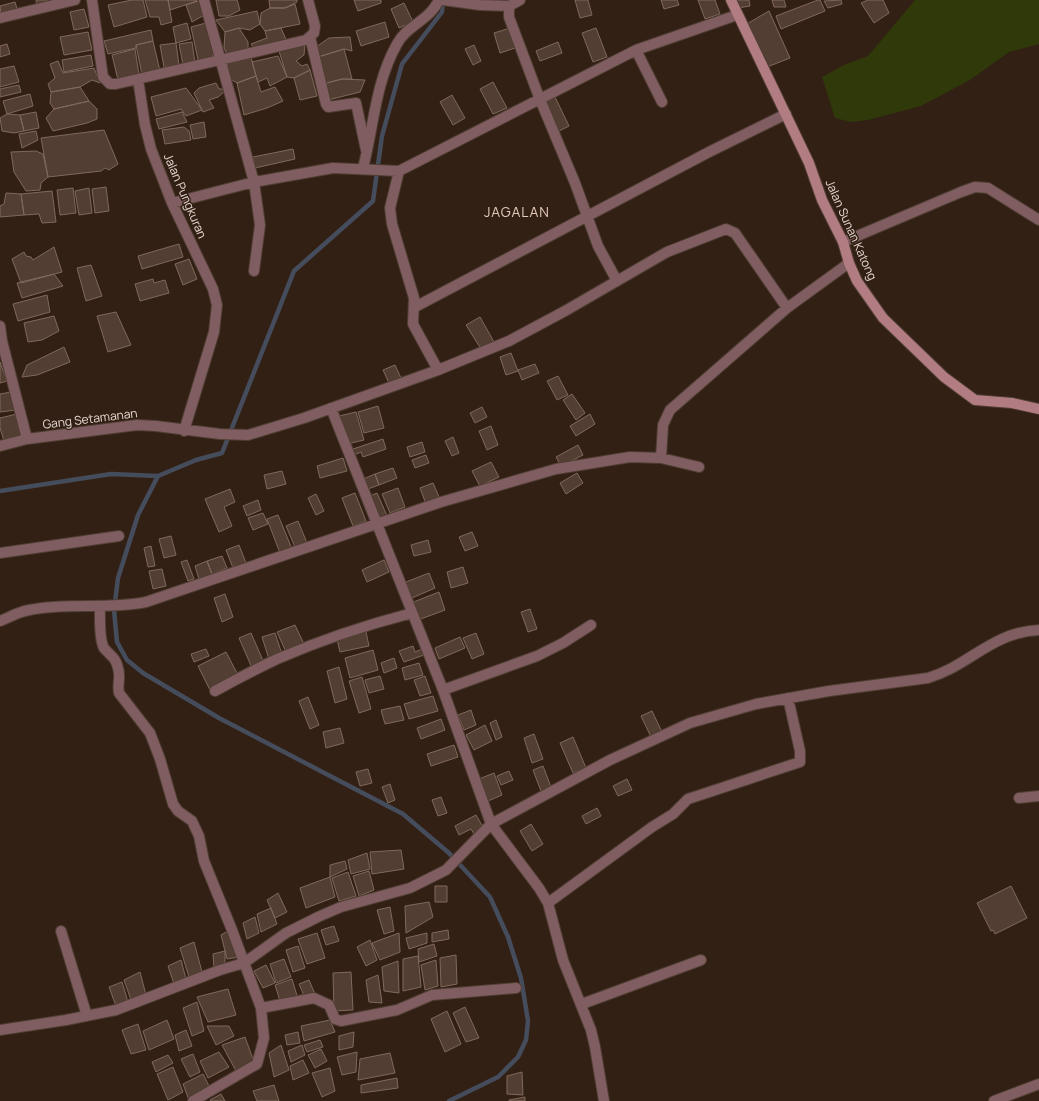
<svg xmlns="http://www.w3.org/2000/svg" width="1039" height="1101" font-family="Manrope,sans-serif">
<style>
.green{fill:#2f390a}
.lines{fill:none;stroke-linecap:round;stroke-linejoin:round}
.stream{stroke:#454d5d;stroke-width:4.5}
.building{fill:#523e32;stroke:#80695c}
.street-casing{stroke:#503e33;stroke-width:12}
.secondary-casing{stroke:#503e33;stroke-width:12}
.street{stroke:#7f5d60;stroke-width:10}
.secondary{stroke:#b17c82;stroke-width:10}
.labels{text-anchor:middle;stroke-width:3;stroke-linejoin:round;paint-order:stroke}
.street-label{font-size:12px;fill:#e7dad3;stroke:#332015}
.quarter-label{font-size:14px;letter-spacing:1px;fill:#e2c9bb;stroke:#332015}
</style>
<rect width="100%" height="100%" fill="#332015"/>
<path class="green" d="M915,0H1039V44L1009,52L970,80L921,106L868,120L851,122L835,118L822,77L846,64L868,56Z"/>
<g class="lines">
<path class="stream" d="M158,476L138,515L118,578L114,610L117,642L127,660L143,673L219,718L403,814L449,853L490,897L508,937L521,978L528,1021L526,1040L518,1057L498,1077L449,1101
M0,491L111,474L158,476L196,460L222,453L294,271L373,201L382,136L402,64L442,12L443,1"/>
</g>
<path class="building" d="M36,0H47L48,5L37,7Z
M132,0H143L147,17L114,27L108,5Z
M145,0H168L172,22L161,25L159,17H150Z
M168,0H196L197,1L170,10Z
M201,0L206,14L192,22L186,5Z
M216,0H237L240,10L229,16H219Z
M269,0H297V2L285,8H270Z
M354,0H381V3L358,11Z
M575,0H588L592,15L580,18Z
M661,0H677L679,5L664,9Z
M698,0H715L720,14L705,19Z
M736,0H749L750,6L738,8Z
M772,0H784L786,7H774Z
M818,0H820L825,11L781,29L776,16Z
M841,0L842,4L828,8L824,1Z
M868,0H883L889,13L874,23L861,3Z
M15,2L18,12L1,16L0,6Z
M404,3L413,22L399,28L391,9Z
M295,4L300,24L265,31L260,24L261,13L270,8H285Z
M84,9L89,27L74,30L70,12Z
M257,11L260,24L250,30L239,28L225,32L216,20Z
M769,11L790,58L767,67L745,25Z
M385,22L389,37L361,46L356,31Z
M187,23L191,39L176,43L173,27Z
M206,23L216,53L210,58L198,60L191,27Z
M239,28L248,42V50L227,54L224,48L225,32Z
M281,28L287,42L256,50L251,44L267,38L265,31Z
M510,28L515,48L500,53L494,33Z
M596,28L607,57L593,62L582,33Z
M151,30L153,41L136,45V48L108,54L104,41Z
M88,32L92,50L64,55L60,37Z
M350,37L352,51L344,49L318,57L316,47L329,38Z
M153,41L160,71L142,75L136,45Z
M192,42L195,63L183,65L179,44Z
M558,42L562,53L540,61L536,51Z
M176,43L179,65L164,67L160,45Z
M305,43L304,55L296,61L302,66L307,64L310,70L294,78L287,77L279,51Z
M7,44L10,54L0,57V46Z
M474,45L481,61L473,65L465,49Z
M135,49L139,75L118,80L112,55Z
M344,49L352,79H342L323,84L318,57Z
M91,55L93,66L64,72L62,60Z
M278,56L287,77L270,86L267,78L258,82L252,62Z
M251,57L256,76L237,83L229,78L227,62H236Z
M58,61L63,73L94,68L100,83L92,80L80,87L51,92L48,84L55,78L50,64Z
M14,66L19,82L0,87V69Z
M310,70L317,96L300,100L294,78Z
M256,76L261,92L275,87L283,101L267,108L244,115L237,83Z
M342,79L365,80L360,92L328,100L323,84Z
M493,82L507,108L493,114L480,89Z
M216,83L219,89H223L224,92L218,97L209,100L214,108L203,112L194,93L199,88Z
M19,85L21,92L0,97V89Z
M80,87L89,101L54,109L50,103L51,92Z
M186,88L202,110L186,116L181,109L156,116L151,97Z
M30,94L33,106L7,114L3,101Z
M452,95L465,118L453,125L440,102Z
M555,97L569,126L557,132L543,103Z
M89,101L97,109V119L87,123L53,131L46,118L54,109Z
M36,112L39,128L24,131L20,115Z
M182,112L187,122L159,129L156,119Z
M7,114L20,115L24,131L14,133L2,131L0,118Z
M204,122L206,137L193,139L190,125Z
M184,127L189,131L191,140L165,144L162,130Z
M104,130L118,164L109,170L105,168L101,171L48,177L41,138Z
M36,131L38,140L22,148L19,134Z
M293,149L295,159L255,168L253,157Z
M36,151L43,154L48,177L41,183L40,190L26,191L14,172L11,152Z
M106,187L109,211L95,213L92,189Z
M73,188L76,213L60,215L57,190Z
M89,188L92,213L79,215L75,191Z
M52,191L56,222L42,223L39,214L24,215L21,194Z
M6,193L21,194L24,215L0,217V206L4,204Z
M179,244L183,257L142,269L138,256Z
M54,247L62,272L21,283L12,259L24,252L26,256L31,257L33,260Z
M189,259L197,279L183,285L175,264Z
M91,265L102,296L86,301L77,268Z
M54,274L63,286L22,298L17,283Z
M153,279L154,283L165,280L169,293L140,301L135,284Z
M47,295L50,312L18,321L13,304Z
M116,312L131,345L108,352L97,316Z
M54,316L59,331L42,340L28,342L24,323Z
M480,317L494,342L481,349L466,325Z
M64,347L70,362L37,375L22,377L27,365Z
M511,353L518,371L506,375L500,357Z
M0,362L7,381L0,383Z
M535,364L539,373L522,380L518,370Z
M395,365L401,378L389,383L383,370Z
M558,376L568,395L557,400L547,381Z
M11,392L16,410L0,412V394Z
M572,394L585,413L576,420L563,400Z
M378,406L384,428L364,433L358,412Z
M482,407L487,417L475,423L470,413Z
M356,412L364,440L347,444L339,416Z
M17,414L22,436L4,441L0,428V418Z
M590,414L595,424L576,436L570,426Z
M491,426L498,445L487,450L479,431Z
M453,437L459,453L452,456L445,441Z
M383,439L386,449L363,457L361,452L354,455L353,449Z
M422,442L425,452L410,457L407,447Z
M578,445L583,455L561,466L556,457Z
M426,455L429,463L415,468L412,460Z
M343,458L347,471L320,478L317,466Z
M491,462L499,477L480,486L472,471Z
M393,468L397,478L379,485L375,474Z
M282,471L286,484L267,489L264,475Z
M577,473L583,483L566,494L560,483Z
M375,474L379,485L365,490L361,480Z
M433,483L440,499L426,504L420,488Z
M398,488L405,507L390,513L382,494Z
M230,489L235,502L224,507L232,526L219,532L205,499Z
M355,493L366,521L353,526L342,498Z
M377,493L388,518L380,521L370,496Z
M316,494L324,511L316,515L308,498Z
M258,500L261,510L247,516L243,506Z
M263,513L268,524L253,530L248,518Z
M278,515L292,549L280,553L267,519Z
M298,521L307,543L295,547L286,526Z
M472,532L478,546L465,551L459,537Z
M171,536L176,555L164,558L159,539Z
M428,540L431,552L414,556L411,545Z
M239,545L246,563L233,568L226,550Z
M151,546L155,566L148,567L144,548Z
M222,556L227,568L212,574L207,561Z
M187,560L194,579L188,581L181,562Z
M384,560L389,572L367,582L362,570Z
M207,561L212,574L199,579L195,566Z
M463,567L468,583L451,588L447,572Z
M162,569L166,586L153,589L149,571Z
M429,573L435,588L412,598L406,582Z
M439,592L445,610L418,620L411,603Z
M225,594L233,617L222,622L214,598Z
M530,609L537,629L528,632L521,612Z
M295,625L304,644L286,652L277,632Z
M366,632L369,646L340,652L337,639Z
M251,633L264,663L252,668L239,638Z
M275,633L282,654L269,659L262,637Z
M476,633L484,654L472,659L463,638Z
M460,637L465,648L439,659L435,648Z
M413,646L415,652L422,649L424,655L404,662L399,651Z
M206,649L209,656L194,662L191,654Z
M373,650L378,670L350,678L345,658Z
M226,652L238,675L210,690L198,666Z
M394,658L397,668L384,673L381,663Z
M419,663L423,675L405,680L402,668Z
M339,667L347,699L335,703L327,671Z
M380,676L384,689L369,693L365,680Z
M425,676L431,693L420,696L414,680Z
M362,677L371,709L359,713L349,681Z
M433,696L438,711L409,719L404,704Z
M308,697L319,725L310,729L299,701Z
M400,706L404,720L385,724L381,710Z
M471,710L476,725L464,730L458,715Z
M652,711L662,732L651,737L641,716Z
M441,719L445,730L421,739L417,728Z
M496,720L502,737L496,740L490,723Z
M485,725L492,741L474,750L466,735Z
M340,728L344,743L326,748L323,732Z
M534,734L543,759L532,763L524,738Z
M573,737L586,768L573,773L560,743Z
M454,745L458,757L431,766L427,754Z
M543,766L551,787L541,791L533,770Z
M368,769L372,783L360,786L356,772Z
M509,771L513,780L501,785L497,776Z
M494,773L502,795L488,801L479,779Z
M627,779L632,790L618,796L613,786Z
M390,784L395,800L388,803L382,787Z
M441,797L447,813L438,816L432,800Z
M597,808L601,816L586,824L582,816Z
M476,815L484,829L474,834L471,829L459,835L455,826Z
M531,824L543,844L532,851L520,831Z
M401,850L404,869L372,874L370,852Z
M367,853L370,869L351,874L348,860Z
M345,861L347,869L330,877V865Z
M369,871L374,890L359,896L353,876Z
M348,872L356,896L339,901L332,878Z
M330,877L335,897L306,908L300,888Z
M435,886H447V902H435Z
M1011,886L1027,918L995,934L993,930L991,931L977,903Z
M278,893L287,912L275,918L267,900Z
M429,902L433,917L406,933L405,906Z
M390,907L394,931L384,934L377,910Z
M271,908L277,924L261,932L257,914Z
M255,917L259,933L247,939L243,923Z
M334,926L339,941L326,945L321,930Z
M230,930L239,957L227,959L221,935Z
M448,930L449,939L432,942V933Z
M317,933L325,958L307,964L298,939Z
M399,933L400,952L380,960L372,943Z
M427,933V943L409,949L406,938Z
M370,940L377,960L366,966L357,947Z
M194,942L202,972L189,977L180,948Z
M434,944L437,956L419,962L418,949Z
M298,946L305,968L293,972L286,950Z
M225,951V965L214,968L213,954Z
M456,955L457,984L441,987L440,958Z
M418,956L421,987L403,991V959Z
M284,959L291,977L276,983L270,964Z
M181,960L186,979L174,984L168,966Z
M436,960L438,986L425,990L421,965Z
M398,961L399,993L384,991L382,967Z
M266,965L275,983L263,988L254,971Z
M140,972L146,995L131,1000L124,980Z
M351,972L353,1010L334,1011L333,973Z
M378,975L382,1003L369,1002L366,980Z
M292,979L298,999L281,1004L275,985Z
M309,980L315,994L305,998L299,984Z
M122,982L128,1002L116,1006L109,987Z
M228,989L236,1015L208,1022L197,997Z
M197,1002L204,1031L192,1036L183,1008Z
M465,1007L479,1038L466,1042L453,1013Z
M447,1011L461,1044L445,1052L431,1019Z
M167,1020L174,1039L149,1050L143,1031Z
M330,1020L335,1032L304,1041L301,1026Z
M138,1024L146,1050L131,1054L122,1030Z
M207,1026H229L234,1036L216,1045Z
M186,1030L192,1046L179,1051L175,1035Z
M298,1032L300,1043L287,1045L285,1035Z
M354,1032L353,1047L339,1050V1036Z
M245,1037L254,1062L236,1071L222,1045Z
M320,1040L323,1047L307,1052L304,1045Z
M281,1045L289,1070L274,1077L269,1053Z
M302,1045L305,1055L291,1062L288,1051Z
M321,1049L327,1061L315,1068L308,1055Z
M219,1052L229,1067L208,1078L200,1061Z
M357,1052L356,1072L342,1075L337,1057Z
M390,1053L395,1073L358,1080L360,1059Z
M193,1054L200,1072L190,1077L181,1059Z
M168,1055L173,1063L156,1072L152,1062Z
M303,1060L309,1073L293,1080L290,1066Z
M173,1067L183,1092L168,1100L157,1074Z
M330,1068L335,1091L322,1097L312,1073Z
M522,1072L523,1095L507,1094V1076Z
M203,1074L210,1088L189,1100L183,1084Z
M397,1078L398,1088L361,1093V1085Z
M274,1085L279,1101H257L253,1091Z
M221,1094L225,1101H211L210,1100Z
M525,1097V1101H509V1100Z"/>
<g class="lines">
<g class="street-casing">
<path id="street" d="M92,0L103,77L110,84H116L306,40L314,33L315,26L308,0
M204,0L254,182L260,225L254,271
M443,0L480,5L509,6
M520,0L509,6V17L539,97L575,183L598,246L617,281
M0,18L75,0
M310,37L326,104L328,107L356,103L366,150
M636,50L662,102
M138,79L145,125L151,149L172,203L213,289L217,305L214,332L184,431
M363,168C374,126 375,83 397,44C407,25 429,21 439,0
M399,171L390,208L392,224L414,298L413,324L438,370
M172,203L254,182L333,168L399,171L636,50L737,15
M843,242L961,192L975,187L988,188L1039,220
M415,307L709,152L786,114
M0,326L2,341L27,439
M331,408L443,690L491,824L539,888L548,903L563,960L591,1030L595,1047L604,1101
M0,446L27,439L137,425L156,426L220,434L248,435L258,432L304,418L438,370L509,341L565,311L667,252L726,229L735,233L787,308
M661,458L663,425L670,410L787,308L849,263
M0,553L119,536
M100,607C100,617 99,640 104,648C111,657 115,656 118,668C121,677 117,685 119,693L150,733L160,759L173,804L178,811L192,821L199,836L204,861L232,930L261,1008L264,1038L257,1064L193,1101
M0,621C10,617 18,612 29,610C68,602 107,610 146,602L441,502L556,469L630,457L661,458L699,467
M443,690L537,656L563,643L591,625
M215,691C235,680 256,669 277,659C321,640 366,625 412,613
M1019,798L1039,796
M548,903L652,827L673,814L688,799L800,762V751L788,698
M61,931L87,1016
M582,1004L701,960
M261,1008L314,998L329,1005L335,1019L341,1021L397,1010L432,995L516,988
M0,1030L66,1020L116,1010L220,970L244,963L286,933L320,916L341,907L410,888L446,870L491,824L610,760L690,723L756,704L829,691L928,678C969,666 992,632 1039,630
M994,1101L1039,1084"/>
</g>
<g class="secondary-casing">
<path id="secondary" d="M731,0L809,163L822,200L843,242L849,263L857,281L883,318L944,377L975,400L1012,403L1039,409"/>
</g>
<use href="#street" class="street"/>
<use href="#secondary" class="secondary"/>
</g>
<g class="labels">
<g class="street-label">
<text transform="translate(185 196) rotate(67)" y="4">Jalan Pungkuran</text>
<text transform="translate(851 230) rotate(66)" y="4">Jalan Sunan Katong</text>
<text transform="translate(90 419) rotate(-7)" y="4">Gang Setamanan</text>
</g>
<g class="quarter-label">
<text x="517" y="217">JAGALAN</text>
</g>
</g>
</svg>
